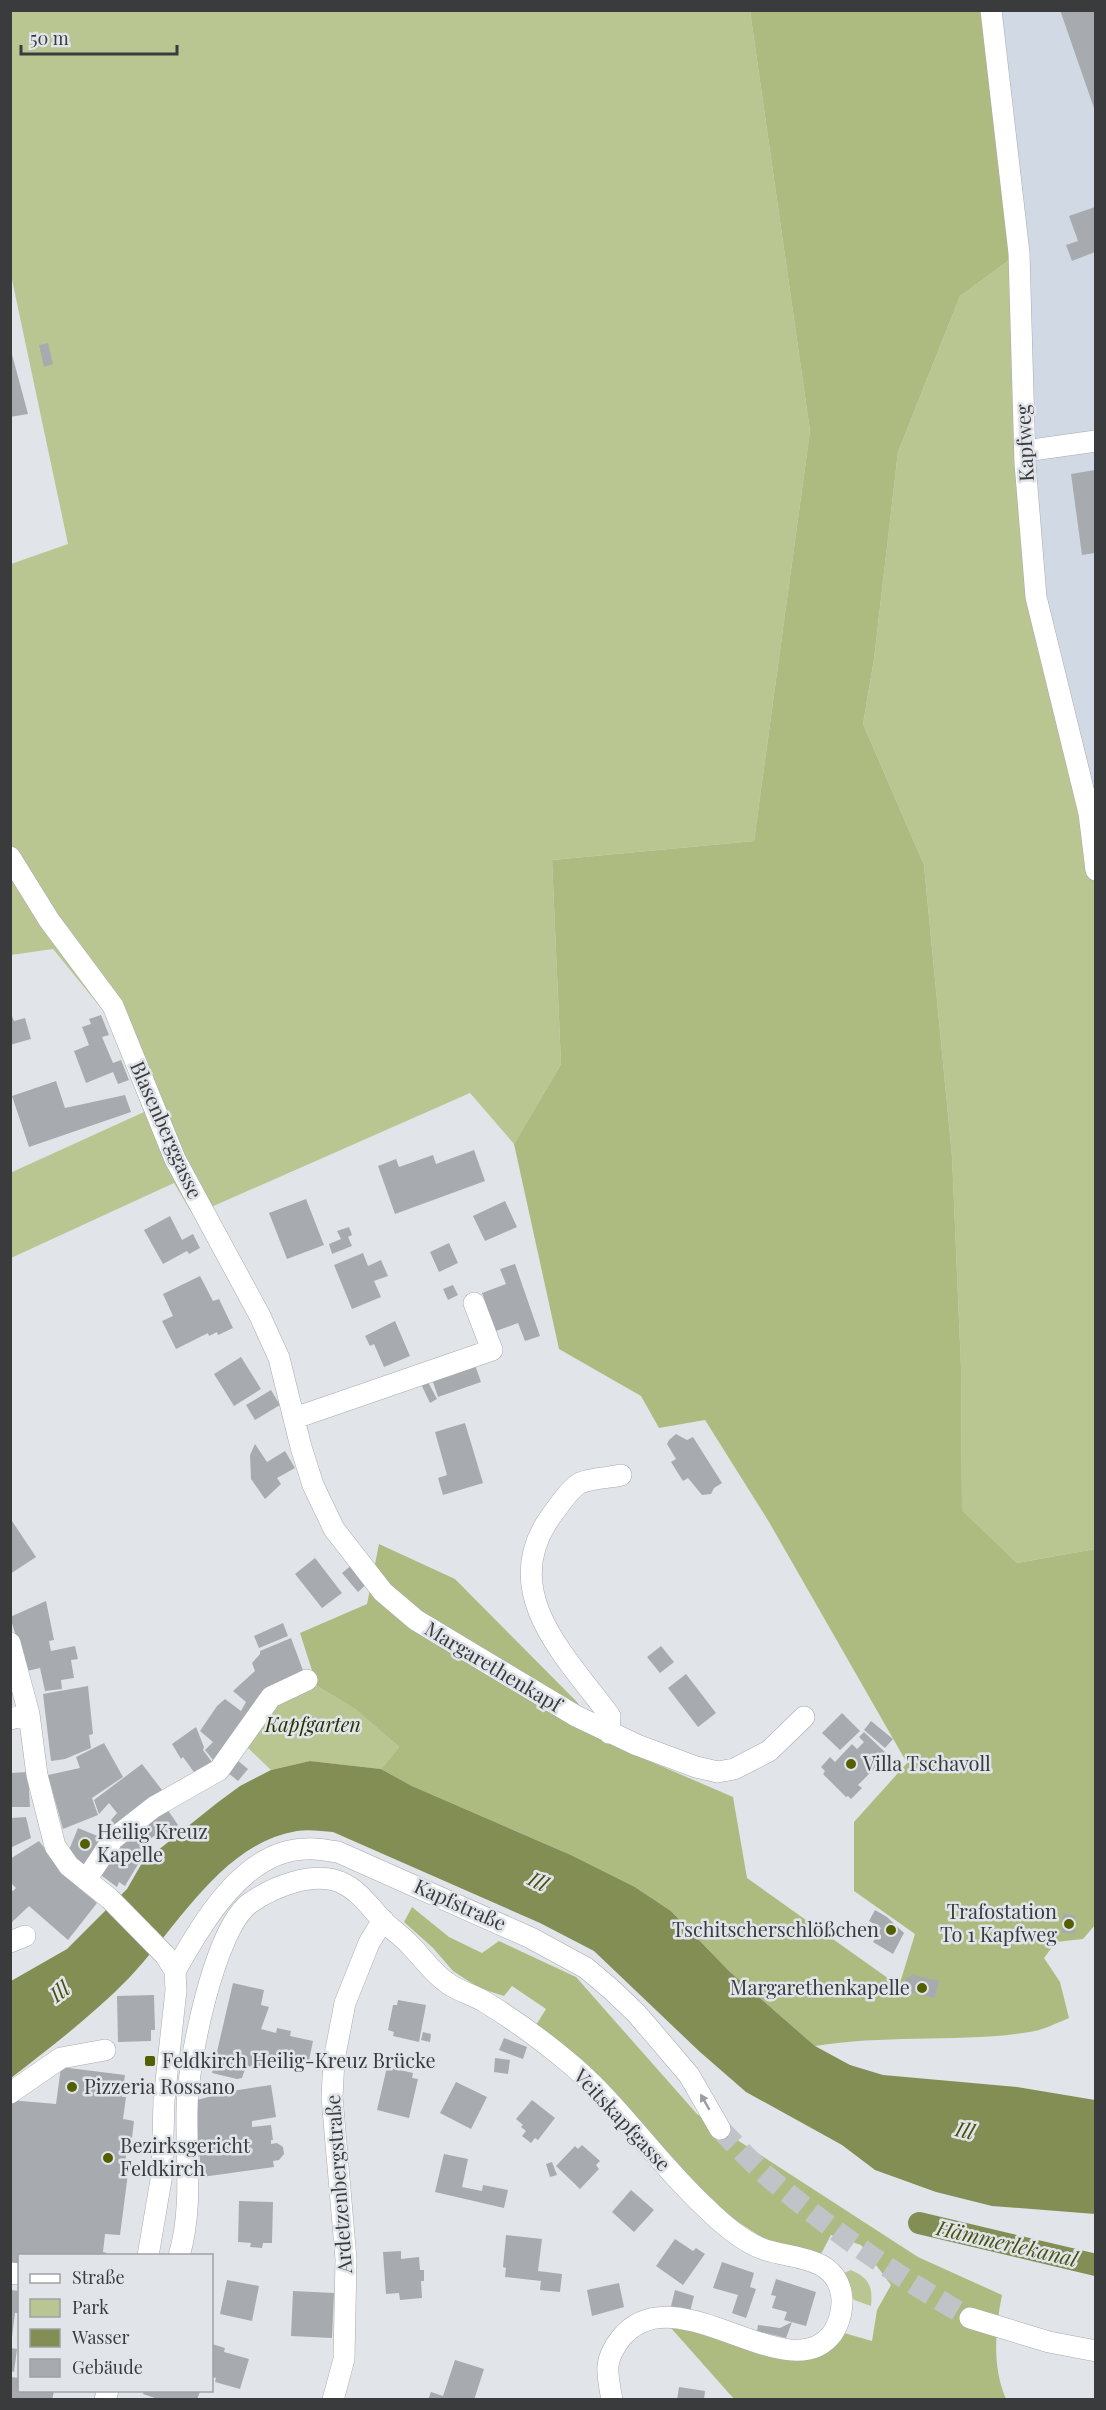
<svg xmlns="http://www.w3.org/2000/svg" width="1106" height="2410" font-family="'Playfair Display',serif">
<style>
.built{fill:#d1dae4}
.green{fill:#bac692}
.forest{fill:#aebb80}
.water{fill:#838e55}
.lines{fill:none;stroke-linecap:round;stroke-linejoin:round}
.canal{stroke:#838e55;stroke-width:22}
.building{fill:#a7abaf}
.minor-tunnel{stroke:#c0c3c7;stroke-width:21;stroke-dasharray:21 10;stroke-linecap:butt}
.minor-casing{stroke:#a7aaae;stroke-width:22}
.minor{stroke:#fff;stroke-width:21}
.oneway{fill:#9c9d9e}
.poi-dot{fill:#535f00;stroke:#e1e5ea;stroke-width:2}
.labels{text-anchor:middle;stroke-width:5;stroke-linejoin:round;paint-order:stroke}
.street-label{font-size:20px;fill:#3a3b3d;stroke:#e1e5ea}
.park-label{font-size:20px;font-style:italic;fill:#282f01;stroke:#e1e5ea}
.poi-label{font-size:20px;fill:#3a3b3d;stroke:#e1e5ea;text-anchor:start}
.water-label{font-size:21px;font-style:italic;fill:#495310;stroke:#e1e5ea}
</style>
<rect width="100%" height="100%" fill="#e1e5ea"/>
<path class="built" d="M991,11H1095V870L1051,665Z"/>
<path class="green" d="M11,11H750L810,431L754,841L552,860L561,1064L514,1144L470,1093L193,1215L174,1183L11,1258L10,1173L144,1112L106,1014L53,949L11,955V564L68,544L11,275Z
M1019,253L1036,597L1096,870L1095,1549L1017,1563L962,1510L961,1367L952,1156L924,865L863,724L874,659L898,452L960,296Z
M317,1686L355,1709L399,1747L381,1769L310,1761L271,1770L247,1747L273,1706L303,1689Z
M851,2270C869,2278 873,2286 871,2306L854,2300L843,2279L844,2273Z"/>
<path class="forest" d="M750,11H991L1019,253L960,296L898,452L874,659L863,724L924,865L952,1156L961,1367L962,1510L1017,1563L1095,1549V1925L1083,1939L1056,1942L1044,1958L1060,1982L1069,2018C1057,2023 1043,2030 1030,2032C959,2043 886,2034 815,2046L729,1971L671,1911L635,1887L571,1855L412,1786L381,1769L399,1747L355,1709L317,1686L300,1633L367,1604L379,1544L455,1579L577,1702L603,1741L733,1797L747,1878L899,1986L915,1934L854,1891V1822L907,1763L769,1522L705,1420L659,1428L641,1396L559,1349L514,1144L561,1064L552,860L754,841L810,431Z
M412,1907L449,1937L482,1953L499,1941L576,1977L697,2114L918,2257L1002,2295C995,2330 992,2366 1006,2399H734L671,2328L702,2333L763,2353L796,2360L818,2356L844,2333L872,2341L877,2310L891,2285L861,2245L831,2235L821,2254L766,2240L729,2216L536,2025L546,2009L512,1986L504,1996L479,1988L453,1971L433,1948L404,1922Z"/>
<path class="water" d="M310,1761L381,1769L412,1786L571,1855L635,1887L671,1911L729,1971L815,2046L850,2065L883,2075L1017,2087L1095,2100V2214L992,2206L936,2192L875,2170L842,2145L746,2092L700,2052L594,1951L540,1923L333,1832C322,1831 308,1829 297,1831C221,1844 178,1927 129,1978C93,2015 51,2047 11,2078V1981L67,1949L127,1889L142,1863L217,1803L240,1786L271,1770Z"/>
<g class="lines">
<path class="canal" d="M919,2223L1096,2265"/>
</g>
<path class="building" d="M1060,10H1095V111Z
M1095,207V252L1072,261L1066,245L1078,241L1069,216Z
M48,343L53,364L44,367L39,345Z
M10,347L28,414L10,417Z
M1095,470V553L1082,555L1071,474Z
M10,1011L14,1021L25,1018L31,1039L10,1045Z
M101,1015L109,1035L102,1037L113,1063L121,1060L129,1080L118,1084L113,1072L86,1083L74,1051L89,1045L82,1027L91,1024L89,1019Z
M56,1081L65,1108L125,1095L131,1112L29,1147L12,1096Z
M474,1150L485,1181L395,1214L378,1166L396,1159L399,1167L433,1155L436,1164Z
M306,1199L324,1245L287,1259L269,1213Z
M505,1201L517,1227L485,1241L473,1216Z
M170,1216L182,1240L193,1234L200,1248L189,1254L187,1251L163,1264L144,1230Z
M349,1227L352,1235L348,1237L352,1246L332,1254L329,1244L341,1239L337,1231Z
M449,1243L458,1263L439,1272L430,1252Z
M363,1253L368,1266L381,1260L388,1276L374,1281L381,1297L352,1309L334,1265Z
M515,1264L540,1336L525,1341L518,1323L496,1331L482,1293L506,1284L500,1269Z
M200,1276L213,1301L219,1299L233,1328L218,1335L217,1332L209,1336L208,1333L176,1349L162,1321L173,1316L163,1294Z
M453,1285L458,1295L448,1300L443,1289Z
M395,1321L410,1356L384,1367L374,1344L370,1346L365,1336Z
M241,1357L261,1389L234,1406L214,1374Z
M475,1365L481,1382L438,1397L432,1379Z
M427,1380L437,1399L430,1403L421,1384Z
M271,1390L280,1405L255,1420L246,1405Z
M465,1423L483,1483L443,1495L438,1478L447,1475L435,1432Z
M676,1434L687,1440L693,1437L722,1483L714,1488L711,1494L702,1495L688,1478L683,1481L671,1462L676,1459L667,1444L669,1440Z
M255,1444L267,1462L285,1451L295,1468L277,1478L281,1484L265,1499L251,1479L250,1455Z
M10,1518L36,1557L10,1574Z
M315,1558L342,1593L322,1608L295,1574Z
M353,1564L370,1581L358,1592L342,1573Z
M46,1601L54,1640L49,1641L51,1651L75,1646L78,1659L71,1660L74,1678L61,1680L62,1689L45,1691L40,1668L27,1671L10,1617Z
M283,1623L288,1636L259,1648L254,1636Z
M291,1638L304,1673L272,1685L217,1765L205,1750L213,1742L200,1731L217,1706L225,1699L241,1711L246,1702L233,1691L255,1671L252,1663L260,1654V1651Z
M661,1646L674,1662L660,1673L647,1657Z
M686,1674L716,1713L698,1727L668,1688Z
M88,1686L93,1734L89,1735L91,1748L65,1759L51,1761L43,1694Z
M842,1713L860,1731L840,1750L822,1733Z
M871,1721L893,1739L885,1748L864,1730Z
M196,1727L204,1747L203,1750L215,1766L199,1779L183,1757L181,1759L172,1744Z
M864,1732L888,1755L858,1785L862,1788L851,1799L848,1796L846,1797L823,1774L825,1771L821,1767L830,1757L835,1762L852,1744L857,1749L864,1742L859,1737Z
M104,1743L123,1777L92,1798L98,1815L63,1829L48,1775L80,1768L76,1757Z
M237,1760L248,1769L238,1781L227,1772Z
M142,1764L165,1794L119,1831L111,1820L117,1813L109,1803L99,1814L94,1800Z
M28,1772L30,1807H10V1773Z
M165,1806L178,1825L167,1833L164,1829L146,1842L133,1856L140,1861L125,1886L119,1882L117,1887L98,1873L117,1843Z
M26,1817L31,1838L10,1848V1818Z
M78,1828L100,1837L92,1858L83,1866L73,1863L69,1850Z
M39,1841L61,1870L59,1871L97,1903L68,1940L29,1906L10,1924V1889L13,1891L16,1888L10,1882V1859Z
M875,1910L887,1917L904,1933L893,1954L873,1942L881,1928L869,1921Z
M1063,1914L1075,1915V1934L1062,1933Z
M913,1975L939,1981L935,1998L909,1992L904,1985L906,1978Z
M233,1983L264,1990L261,2005L269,2007L261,2029L276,2033L277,2028L291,2031L290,2036L313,2041L308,2065L292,2061L291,2068L266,2062L264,2070L246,2066L242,2078L237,2079L212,2073Z
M154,1995L155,2030H151V2041L118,2042L117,1996Z
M398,2000L426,2005L419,2042L393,2036L394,2032L388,2030L393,2005H397Z
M423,2032L431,2034L430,2042L421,2040Z
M504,2038L527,2047L523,2059L499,2050Z
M495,2058L510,2060L508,2074L494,2072Z
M61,2067L125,2075L122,2097H126L123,2119L134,2121L131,2146H127L125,2165L129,2166L120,2235L105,2234L103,2252L107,2253L106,2256H20V2267L10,2266V2100L56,2104Z
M387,2067L413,2073L412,2078L418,2079L409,2118L377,2110Z
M456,2082L487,2097L471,2129L440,2113Z
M271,2085L276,2117L252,2121V2127L271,2125L273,2140H271V2144L277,2143L283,2147L284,2154L279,2160L273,2161L274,2167L202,2177L193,2101L232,2091Z
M532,2100L555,2118L538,2140L535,2138L531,2143L522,2136L526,2131L521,2127L523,2125L516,2119Z
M582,2145L600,2161L596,2165L599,2169L580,2189L556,2166L575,2146L578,2149Z
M444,2154L468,2159L462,2187L482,2191L483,2185L508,2190L504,2208L435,2192Z
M552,2162L557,2175L550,2177L546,2164Z
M631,2190L654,2210L634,2232L612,2212Z
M239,2201L273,2202L272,2243H263L262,2248L250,2247L251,2243L238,2242Z
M506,2235L542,2239L538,2271L562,2274L560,2292L540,2290L541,2281L505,2277L506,2268L503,2267Z
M675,2239L693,2251L696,2248L705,2254L683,2285L656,2266Z
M401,2251V2259L419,2257L420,2270H424V2281H421L422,2298L400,2300L399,2293L386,2294L383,2252Z
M722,2262L754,2273L750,2287L756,2289L746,2318L732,2313L738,2295L713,2288Z
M776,2279L816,2292L806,2326L784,2320L787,2312L772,2308L776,2296L771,2295Z
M227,2280L259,2286L252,2321L220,2314Z
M619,2283L624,2307L592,2316L587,2290Z
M10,2290L20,2291V2313H15L12,2337Z
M675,2290L694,2296L690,2312L671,2306Z
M293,2291L334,2293L332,2338L291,2336Z
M792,2322L786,2338L757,2331L758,2325L780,2328Z
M212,2344L225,2348L224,2352L249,2359L240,2389L215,2382L216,2378L212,2377Z
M10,2348L17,2349L14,2372L10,2371Z
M455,2360L484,2369L474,2400H428L431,2392L443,2396Z
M10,2377L20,2378V2391H54L52,2400H10Z
M679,2387L705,2391L704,2400H677Z
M144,2391H200L197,2400H161L143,2394Z"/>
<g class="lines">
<path class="minor-tunnel" d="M720,2129C735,2144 750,2161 766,2175C829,2229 898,2277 970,2318"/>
<g class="minor-casing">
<path id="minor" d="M991,10L1019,253L1025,463L1036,597L1089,813L1096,870
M1025,451L1096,441
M10,857L49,920L113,1006L175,1159L260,1316L279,1358L301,1447L313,1485L334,1529L383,1592L416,1620L576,1716L637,1745L696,1767L718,1772L734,1769L769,1751L804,1717
M295,1418L492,1350L474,1303
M10,1643L29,1714L37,1775L55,1846L69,1866L110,1899L165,1955L175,1971L176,1990L164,2100L162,2174L148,2256
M10,1719L29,1714
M609,1733L610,1716C568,1659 500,1595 547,1522C554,1512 570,1488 580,1483C592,1478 609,1478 621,1475
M86,1880L113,1839L154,1807L219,1770L271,1697L307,1680
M10,1942L25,1936
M175,1971C202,1924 243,1850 306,1849C317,1848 328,1851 338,1852L531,1938L586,1968L612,1990L637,2014L689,2075L720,2129
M10,2093L61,2058L105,2050
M179,2256C193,2209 186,2157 187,2110C187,2065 214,1929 250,1903C273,1887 312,1871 340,1882C359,1890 369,1906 383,1921C391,1929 402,1936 410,1945C422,1957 432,1972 446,1982C457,1991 472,1994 485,2002C516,2021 546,2043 574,2067C621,2108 658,2163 704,2206C720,2222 741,2241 763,2249C791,2259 833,2255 841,2292C844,2305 840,2323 832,2334C787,2392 675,2271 621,2338C603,2361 607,2372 612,2400
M10,2273L20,2274
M970,2318L1049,2342L1096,2351
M105,2400L108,2390
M333,2400L344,2359L346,2259L332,2097L334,2060L345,2003L369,1943L383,1920"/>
</g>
<use href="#minor" class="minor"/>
</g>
<defs><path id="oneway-solid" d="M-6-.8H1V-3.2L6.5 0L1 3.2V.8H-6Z" transform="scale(1.5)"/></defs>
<use class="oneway" href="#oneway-solid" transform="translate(705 2102) rotate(-120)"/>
<g class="poi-dot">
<circle cx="851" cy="1764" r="6"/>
<circle cx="85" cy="1844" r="6"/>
<circle cx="1069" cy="1924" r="6"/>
<circle cx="891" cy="1930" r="6"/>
<circle cx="922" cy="1988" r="6"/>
<rect x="144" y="2055" width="12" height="12" rx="3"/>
<circle cx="72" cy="2087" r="6"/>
<circle cx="108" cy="2158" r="6"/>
</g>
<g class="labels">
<g class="street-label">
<text transform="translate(1025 443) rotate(-93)" y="7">Kapfweg</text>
<text transform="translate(166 1130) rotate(66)" y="7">Blasenberggasse</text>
<text transform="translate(493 1667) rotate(31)" y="7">Margarethenkapf</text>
<text transform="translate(460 1905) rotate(24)" y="7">Kapfstraße</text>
<text transform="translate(622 2120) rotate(47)" y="7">Veitskapfgasse</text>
<text transform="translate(339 2184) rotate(-94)" y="7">Ardetzenbergstraße</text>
</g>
<g class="park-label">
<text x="313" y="1732">Kapfgarten</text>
</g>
<g class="poi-label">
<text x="863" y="1771">Villa Tschavoll</text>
<text x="97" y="1839">Heilig Kreuz<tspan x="97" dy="23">Kapelle</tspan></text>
<text x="1057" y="1919" text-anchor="end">Trafostation<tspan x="1057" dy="23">To 1 Kapfweg</tspan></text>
<text x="879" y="1937" text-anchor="end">Tschitscherschlößchen</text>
<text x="910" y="1995" text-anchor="end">Margarethenkapelle</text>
<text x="162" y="2068">Feldkirch Heilig-Kreuz Brücke</text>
<text x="84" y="2094">Pizzeria Rossano</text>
<text x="120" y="2153">Bezirksgericht<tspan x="120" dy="23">Feldkirch</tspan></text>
</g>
<g class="water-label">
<text transform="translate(538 1882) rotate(27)" y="7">Ill</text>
<text transform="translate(60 1992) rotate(-37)" y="7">Ill</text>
<text transform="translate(965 2131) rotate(13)" y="7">Ill</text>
<text transform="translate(1007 2244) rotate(13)" y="7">Hämmerlekanal</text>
</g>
</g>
<rect width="1106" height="2410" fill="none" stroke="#3a3b3d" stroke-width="24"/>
<rect x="18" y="2254" width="195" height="138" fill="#e1e5ea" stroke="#9ea1a5" stroke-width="1.5"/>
<rect x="30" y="2274" width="30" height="9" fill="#ffffff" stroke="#9ea1a5" stroke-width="1.5"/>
<text x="72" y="2284" font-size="18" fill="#3a3b3d">Straße</text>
<rect x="30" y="2299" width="30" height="18" fill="#bac692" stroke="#9ea1a5" stroke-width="1.5"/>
<text x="72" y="2314" font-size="18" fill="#3a3b3d">Park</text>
<rect x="30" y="2329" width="30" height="18" fill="#838e55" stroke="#9ea1a5" stroke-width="1.5"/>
<text x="72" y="2344" font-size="18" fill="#3a3b3d">Wasser</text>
<rect x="30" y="2359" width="30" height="18" fill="#a7abaf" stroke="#9ea1a5" stroke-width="1.5"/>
<text x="72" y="2374" font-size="18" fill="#3a3b3d">Gebäude</text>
<path d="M21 45v9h156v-9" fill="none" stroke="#3a3b3d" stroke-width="3"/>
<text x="30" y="45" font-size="18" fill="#3a3b3d" stroke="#e1e5ea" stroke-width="4.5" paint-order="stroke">50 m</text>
</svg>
